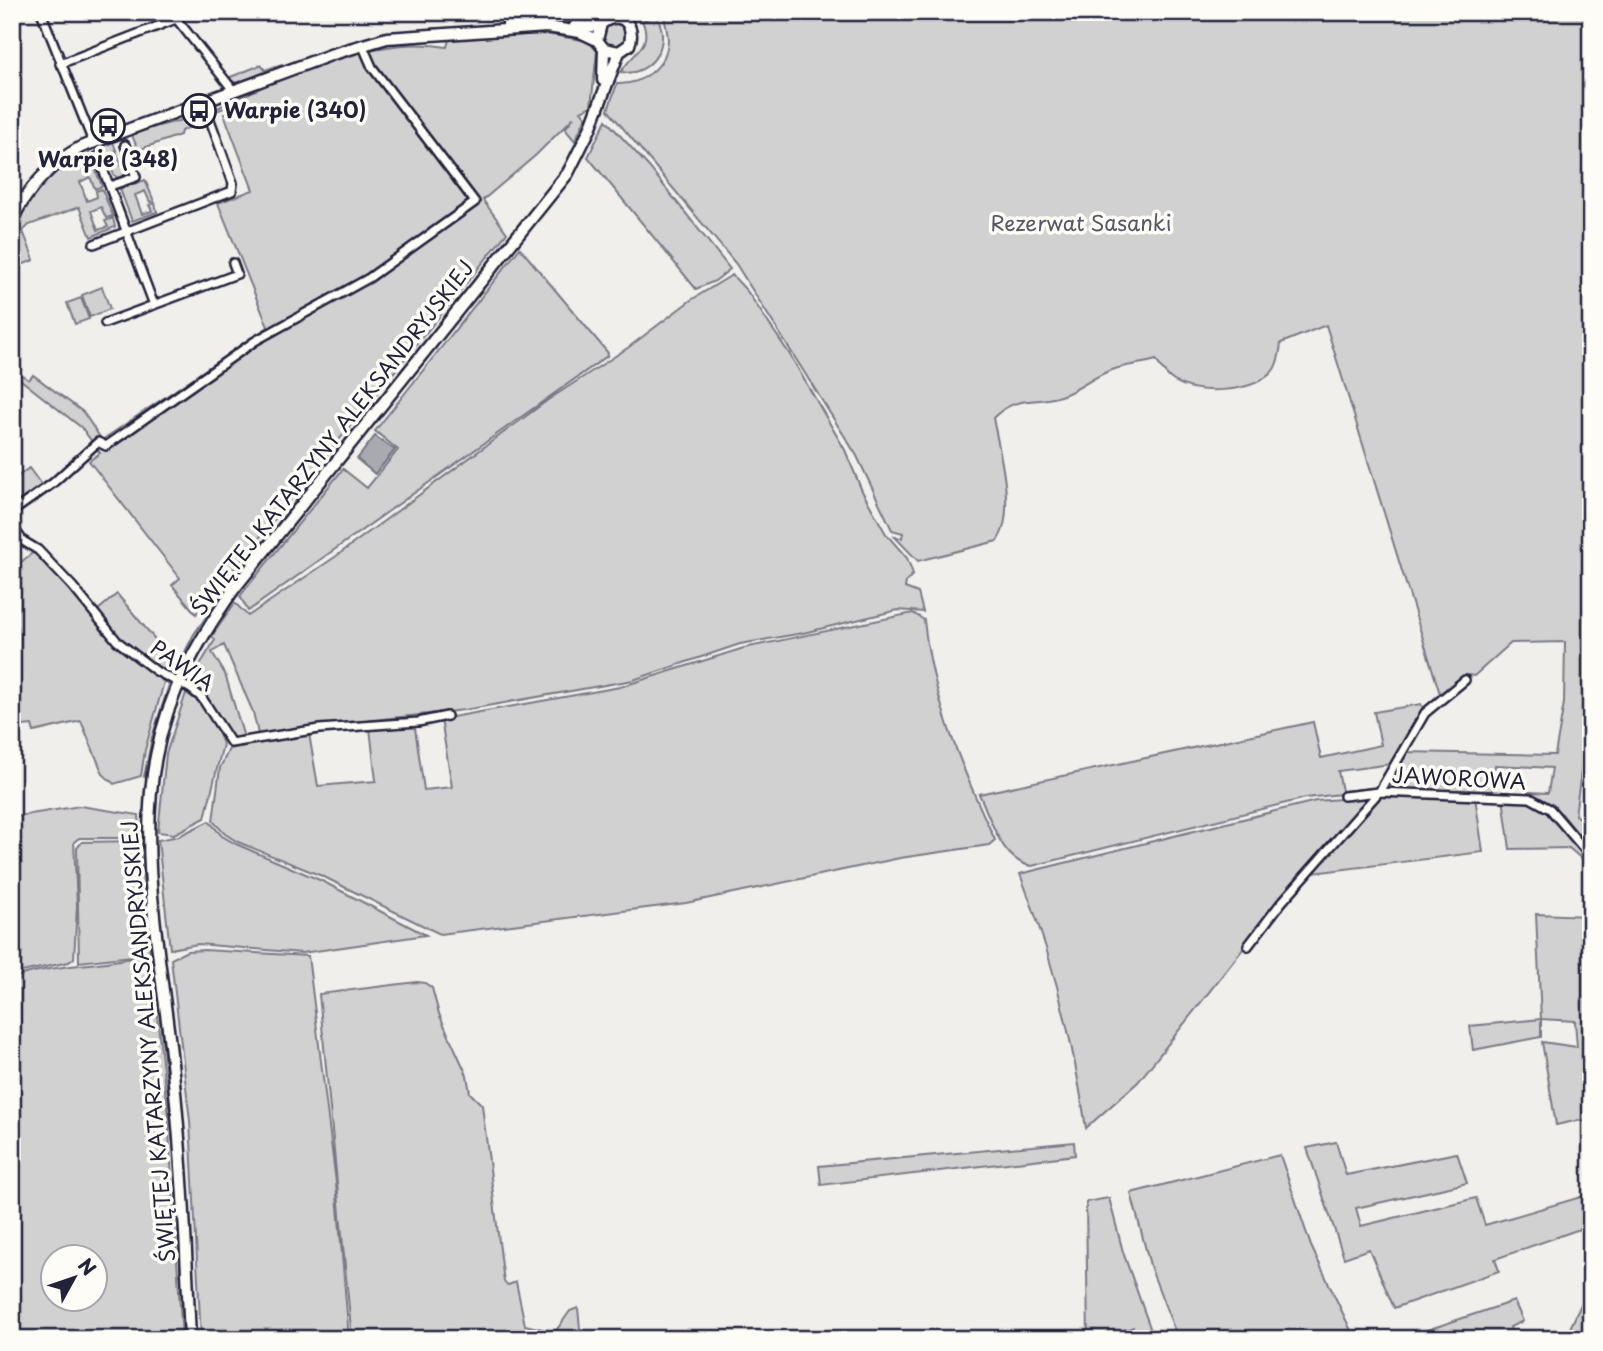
<svg xmlns="http://www.w3.org/2000/svg" width="1603" height="1351" font-family="'Playpen Sans',sans-serif">
<style>
.green{fill:#d2d1d1;stroke:#7a7a86;stroke-width:2;fill-rule:evenodd}
.water{fill:#a9a9b0;stroke:#737381;stroke-width:2}
.lines{fill:none;stroke-linecap:round;stroke-linejoin:round}
.stream{stroke:#737381;stroke-width:2}
.street-casing{stroke:#22223b;stroke-width:12}
.secondary-casing{stroke:#22223b;stroke-width:15}
.street{stroke:#fdfcf7;stroke-width:7}
.secondary{stroke:#fdfcf7;stroke-width:10}
.labels{text-anchor:middle;stroke-width:7;stroke-linejoin:round;paint-order:stroke}
.poi-label{font-size:21px;font-weight:bold;fill:#22223b;stroke:#fdfcf7;text-anchor:start}
.park-label{font-size:21px;fill:#575768;stroke:#fdfcf7}
.street-label{font-size:21px;fill:#22223b;stroke:#fdfcf7}
</style>
<rect width="100%" height="100%" fill="#f0efec"/>
<filter id="ink" filterUnits="userSpaceOnUse"><feTurbulence type="fractalNoise" baseFrequency=".0143" numOctaves="2"/><feDisplacementMap in="SourceGraphic" scale="14" xChannelSelector="R" yChannelSelector="G"/><feConvolveMatrix kernelMatrix="1 2 1 2 8 2 1 2 1" color-interpolation-filters="sRGB"/></filter>
<g filter="url(#ink)">
<path class="green" d="M558,12H607L590,22L531,24Z
M665,12H1591V728H1587L1575,815L1591,827V850L1562,814L1529,792L1548,793L1552,768L1495,765L1493,791L1390,789L1387,787L1403,752L1555,755L1564,703L1565,642L1511,643L1474,676L1468,675L1440,694L1326,325L1281,343C1280,353 1278,367 1270,374C1248,393 1197,395 1174,381C1166,376 1161,368 1156,360C1142,364 1126,365 1112,370C1095,375 1081,389 1063,395C1034,406 1018,393 993,418C999,450 1017,514 997,541L918,561L895,537L902,538L903,533L892,530L857,456L736,264L608,110L617,84C642,85 667,67 668,40C668,30 663,20 665,12Z
M655,15C674,40 652,78 621,72C632,53 654,46 642,21Z
M619,20L629,30L623,49L603,46L601,26Z
M546,34L588,41L597,51L591,106L581,111L586,117L575,141L565,129L574,117L536,155L483,200L507,233L226,579L213,590L196,614L172,585L180,578L89,461L100,453L82,428L12,373V368L29,380L33,375L83,412L102,440L268,327L218,203L253,190L224,114L232,109L224,108L200,117L197,124L181,131L180,135L138,150L132,135C158,123 187,122 213,110C278,79 374,33 447,47L449,39Z
M282,64L284,67L238,84L228,78L261,65L265,70Z
M606,120L649,167L730,269L715,281L696,289L588,157Z
M113,142L125,175L118,178L114,175L103,145Z
M88,151L102,186L95,189L90,177L80,182L87,201L97,197L96,191L102,189L113,216L106,218L101,207L91,211L98,230L108,227L105,221L113,218L115,227L91,237L79,207L29,225L23,231L34,260L17,267L12,265C12,255 10,243 12,232C19,194 57,167 88,151Z
M145,180L154,201L150,202L145,191L135,195L142,214L152,211L149,205L155,203L157,212L132,221L120,189Z
M520,248L608,353L607,356L248,611L240,596L343,469L367,488L398,450L375,431Z
M732,275L747,291L790,355L845,450L862,491L886,534L907,558L913,574L906,582L905,588L918,593L923,612L898,610L803,633L740,644L633,680L464,710L328,725L259,738L253,712L224,645L212,652L225,674L245,741L229,740L209,703L189,683L215,640L212,636L235,603L248,616L335,557L548,400L629,347L691,300Z
M102,287L110,309L90,317L82,295Z
M81,298L89,319L75,324L67,303Z
M29,468L42,486L12,508V481Z
M35,551L113,641L164,682L145,750L141,776L114,784L103,774L81,721L34,732L32,725L12,727V569Z
M117,594L170,657L163,670L120,639L97,611Z
M913,613L924,620C932,696 962,770 995,840L989,845L900,858L686,903L440,934L322,876L238,842L225,834L213,821L220,768L229,749L309,734L318,786L376,781L370,728L408,724L415,728L424,790L452,787L441,719L620,687L744,648Z
M186,693L208,708L223,744L205,818L174,834L158,832L166,754Z
M1421,704L1424,711L1391,764L1338,771L1342,791L1375,788V790L1306,798L1032,866C1001,862 991,818 979,794L1313,722L1321,758L1381,745L1374,712Z
M1380,796L1475,797L1483,852L1313,873Z
M1367,797L1369,799L1247,944L1138,1082L1086,1128C1073,1040 1053,957 1020,874L1316,801Z
M1503,798L1534,804L1549,812L1591,863V1087L1585,1088L1589,1123L1579,1120L1556,1125L1542,1042L1577,1047L1575,1021L1541,1019V1037L1473,1050L1470,1026L1541,1019L1536,914L1590,916V866L1569,848L1510,849Z
M80,806L139,815L140,833L120,838H79L74,842L77,906L74,958L69,962L12,974V817Z
M209,821L222,836L236,844L322,881L426,935L302,953L198,944L170,949L158,840L179,836Z
M139,841L150,954L79,962L77,848L82,842Z
M204,950L308,956L336,1183L349,1339H201L190,1121L171,959L187,951Z
M131,958L151,960L168,1116L182,1339H12V978C51,965 91,966 131,958ZM52,1256H94V1298H52Z
M417,982L425,983L432,988L439,1014L467,1075L470,1093L482,1105L504,1282L508,1285L516,1282L525,1325L555,1332L570,1311L578,1308L581,1339H352L319,994Z
M1074,1142L1075,1155L821,1185L819,1166Z
M1336,1142L1346,1175L1457,1153L1467,1183L1356,1208L1361,1226L1476,1198L1485,1225L1591,1194V1225L1495,1259L1499,1271L1394,1308L1369,1249L1344,1258L1307,1148Z
M1280,1155L1311,1246L1355,1339H1178L1151,1269L1131,1193Z
M1109,1198L1123,1252L1154,1339H1138L1133,1327L1111,1336L1112,1339H1088L1086,1202Z
M1591,1283V1339H1565L1589,1287Z
M1514,1301L1523,1321L1510,1327L1514,1339H1410L1409,1336Z"/>
<path class="water" d="M375,436L395,450L375,474L357,459Z"/>
<g class="lines">
<path class="stream" d="M632,13L636,12
M230,583L553,182L569,159L588,118
M174,674L194,634L223,593
M144,777L152,737L169,685
M142,842L148,904
M149,917L152,950
M154,962L174,1153L184,1339"/>
<g class="street-casing">
<path id="street" d="M41,12L93,142
M171,12L233,90
M60,64L176,19
M98,156L154,305
M110,186L136,177L125,145
M94,244L232,191L233,183L209,117
M105,323L237,274L233,263
M12,512L53,483L98,442L106,446L255,341L369,278L475,202L372,67L362,44
M12,526L23,541L38,550L73,587L117,641L156,671L191,689L202,698L231,743L319,729L418,722L447,716
M1344,796L1379,792L1530,798L1550,809L1591,857
M1248,946L1281,903L1379,792L1425,713L1465,680"/>
</g>
<g class="secondary-casing">
<path id="secondary" d="M508,24L550,12
M575,26C583,26 591,28 598,25C603,23 606,19 613,18C629,16 634,32 629,45L619,52L604,49L597,40L601,24
M603,80L604,49
M12,220C28,188 50,164 81,147L333,54L387,38L547,27L580,32L597,40
M190,1339C186,1247 182,1154 172,1063C162,965 137,853 156,756C168,692 198,641 234,589L568,173L590,129L619,52"/>
</g>
<use href="#street" class="street"/>
<use href="#secondary" class="secondary"/>
</g>
</g>
<defs>
<g id="bus-ring" transform="scale(1.75)"><circle r="9.5" fill="#fdfcf7" stroke="#22223b" stroke-width="1.5"/><path d="M-5-6H5V4H4V6H2V4H-2V6H-4V4H-5ZM-3.5-4V0h7V-4ZM-3.5 1.2v1.5H-2V1.2ZM2 1.2v1.5H3.5V1.2Z" fill="#22223b"/></g>
</defs>
<g fill-rule="evenodd">
<use href="#bus-ring" x="199" y="111"/>
<use href="#bus-ring" x="108" y="126"/>
</g>
<g class="labels">
<g class="poi-label">
<text x="224" y="118">Warpie (340)</text>
<text x="108" y="167" text-anchor="middle">Warpie (348)</text>
</g>
<g class="park-label">
<text x="1081" y="231">Rezerwat Sasanki</text>
</g>
<g class="street-label">
<text transform="translate(333 438) rotate(-52)" y="7">ŚWIĘTEJ KATARZYNY ALEKSANDRYJSKIEJ</text>
<text transform="translate(182 666) rotate(35)" y="7">PAWIA</text>
<text transform="translate(1459 779) rotate(3)" y="7">JAWOROWA</text>
<text transform="translate(149 1041) rotate(-95)" y="7">ŚWIĘTEJ KATARZYNY ALEKSANDRYJSKIEJ</text>
</g>
</g>
<rect width="1603" height="1351" fill="none" stroke="#fdfcf7" stroke-width="42"/>
<rect x="21" y="21" width="1561" height="1309" fill="none" stroke="#22223b" stroke-width="2.5" filter="url(#ink)"/>
<g transform="translate(74 1278) rotate(50)"><circle r="33" fill="#fdfcf7" stroke="#a5a5ac" stroke-width="2"/>
<path d="M0-5L12 26L0 18L-12 26Z" fill="#22223b"/>
<text y="-10" font-size="19" font-weight="bold" text-anchor="middle" fill="#22223b">N</text>
</g>
</svg>
